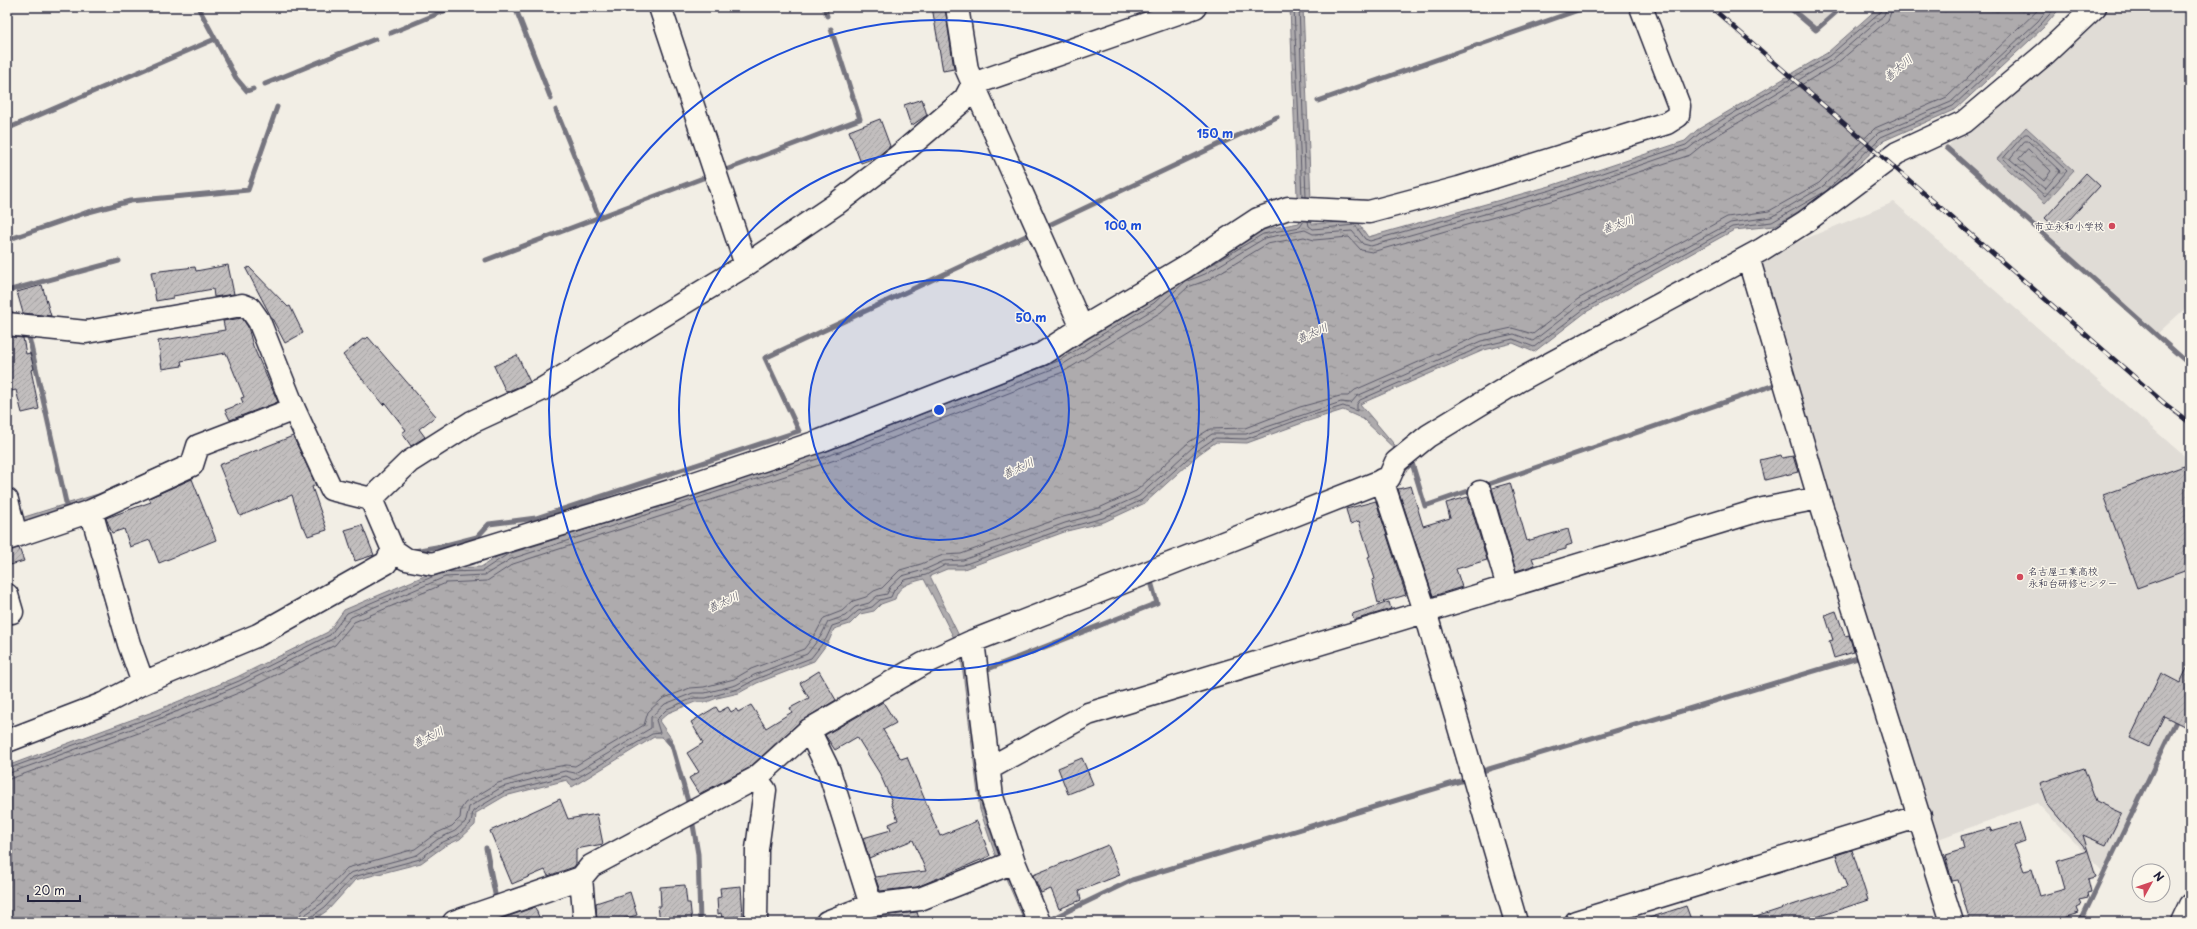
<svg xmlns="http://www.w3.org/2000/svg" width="2197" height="929" font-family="'Playpen Sans','Klee One',sans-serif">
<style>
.built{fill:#e0dcd6}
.water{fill:url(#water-ripples);stroke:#76747f}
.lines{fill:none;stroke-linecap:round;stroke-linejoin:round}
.shore{stroke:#5a5969;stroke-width:1}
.stream{stroke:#76747f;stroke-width:5}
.building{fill:url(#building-hatch);stroke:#22223b}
.minor-casing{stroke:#22223b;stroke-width:25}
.minor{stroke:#fbf7ec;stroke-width:22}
.rail-casing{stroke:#22223b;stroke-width:4.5}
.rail{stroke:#fbf7ec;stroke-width:3;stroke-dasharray:9;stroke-linecap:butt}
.ring{fill:none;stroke:#1d4ed8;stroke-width:2}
.poi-dot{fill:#d1495b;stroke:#fbf7ec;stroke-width:1.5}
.labels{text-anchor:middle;stroke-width:3;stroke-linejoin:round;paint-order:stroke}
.poi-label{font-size:10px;fill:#22223b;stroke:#fbf7ec;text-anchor:end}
.water-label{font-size:11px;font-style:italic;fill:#535263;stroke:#fbf7ec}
.centre{fill:#1d4ed8;stroke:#fbf7ec;stroke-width:2}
.ring-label{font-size:12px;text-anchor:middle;font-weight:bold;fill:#1d4ed8;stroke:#fbf7ec;stroke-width:3;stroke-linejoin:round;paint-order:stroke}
</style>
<defs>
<pattern id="water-ripples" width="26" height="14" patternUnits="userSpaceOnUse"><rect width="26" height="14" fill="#aeabad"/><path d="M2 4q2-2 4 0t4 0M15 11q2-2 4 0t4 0" fill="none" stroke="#8d8b8e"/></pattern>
<pattern id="building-hatch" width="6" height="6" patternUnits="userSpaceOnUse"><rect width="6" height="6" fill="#c2bebe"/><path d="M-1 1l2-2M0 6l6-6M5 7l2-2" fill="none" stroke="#a6a3a4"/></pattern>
</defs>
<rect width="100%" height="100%" fill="#f2eee5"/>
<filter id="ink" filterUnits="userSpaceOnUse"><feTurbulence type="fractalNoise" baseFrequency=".025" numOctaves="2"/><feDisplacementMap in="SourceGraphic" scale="8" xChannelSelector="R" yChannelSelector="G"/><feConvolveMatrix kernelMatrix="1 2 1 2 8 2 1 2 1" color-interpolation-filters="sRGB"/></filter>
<g filter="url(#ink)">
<path class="built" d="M1789,7H1842L1816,30Z
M2101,7H2190V304L2156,335L1947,148L1965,126Z
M1894,202L2190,461V693L2104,873L2037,803L1933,841L1752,261Z"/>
<path class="water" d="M1290,7H1303L1312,224L1357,221L1368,237L1550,186L1685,141L1697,130L1827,53L1879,7H2061L2044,27L1956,109L1883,141L1828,194L1774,226L1734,230L1586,312L1534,352L1513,343L1484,350L1360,404L1399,450L1398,452L1363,419L1343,410L1305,422L1247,443L1216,442L1199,454L1145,503L1104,522L1067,531L964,569H947L930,576L962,642L957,644L924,579C911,583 899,584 895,599L881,604L874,611L860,614L850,624L834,629L829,641L814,661L757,683L739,693L717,698L707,702H695L668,713L659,721L671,738L673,745L670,746L662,737H654L572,787L567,780L505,796L476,813L475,825L460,839L443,847L421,863L355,880L328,910L311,922H7V766L155,711L237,677L328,632L344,610L443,568L481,567L506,551L836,444L1057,358L1152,300L1180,274L1201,267L1262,230L1299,223L1302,211L1297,196Z
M2026,127L2074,171L2045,203L1997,159Z
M175,460L177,465L102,497L7,528L18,519L98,494Z
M965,655L982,808L1001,862L998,863L980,810L961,656Z
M1006,873L1027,922H1025L1004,874Z"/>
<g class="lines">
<path class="shore" d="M1294,7L1302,197
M1299,7L1306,197
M2025,134H2028L2067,171L2045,196L2003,159Z
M2025,141H2028L2060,171L2045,189L2010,159Z
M2028,149L2051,171L2044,181L2019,159Z
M1308,221L1309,226L1313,229L1355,225L1365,239L1370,241L1551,190L1686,145L1700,133L1829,56L1880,12L1882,7
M1201,271L1263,234L1300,227L1304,221
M829,450L1058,361L1154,303L1166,292
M446,572L482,571L508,554L616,520
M7,769L157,715L239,681L330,635L347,613L439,574
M7,774L159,719L240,685L333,639L351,617L445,577L485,575L511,559L839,452L1060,366L1157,307L1185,282L1205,274L1265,238L1305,230L1313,234L1352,231L1363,244L1371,246L1552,195L1688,149L1703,137L1832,60L1884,15L1887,7
M7,780L161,725L243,691L335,645L354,622L446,583L487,581L513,564L841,458L1063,372L1161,312L1188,287L1208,280L1267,244L1304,237L1314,240L1349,237L1361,250L1372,252L1554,200L1690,155L1706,142L1836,64L1888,20L1893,7
M298,922L302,911L318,898L347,868L415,849L435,834L452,826L460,818L461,809L465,803L498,783L544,769L566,765L575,766L644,725L648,712L662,699L690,688L704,687L734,679L751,669L804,649L816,633L824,618L842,611L853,601L866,597L874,591L882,588L900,570L921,564L943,555L961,554L1063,517L1099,508L1136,491L1189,442L1210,429L1245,428L1300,407L1340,396H1348L1355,390L1480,335L1512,328L1533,334L1578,299L1727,217L1769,211L1819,183L1875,128L1947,97L2041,7
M304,922L306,914L322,903L350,873L417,855L438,839L455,831L466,821L469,807L502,787L565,771L575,773L651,728V717L665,704L693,693H705L736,685L754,675L807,654L821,636L828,622L845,616L855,607L869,603L877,596L887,594L890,587L902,576L924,570L944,561L963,560L1065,523L1101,513L1139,496L1193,447L1212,434H1246L1341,402L1351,403L1357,396L1481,341L1514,334L1533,341L1581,304L1730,223L1771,217L1822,187L1878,133L1951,102L2038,21L2049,7
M309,922L311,917L325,907L353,877L420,859L441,843L458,835L471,823L473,811L504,792L566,776L574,780L652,734L660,733L656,720L667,709L694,698H706L738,689L756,679L811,658L826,639L832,626L847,621L858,611L872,607L880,600L891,597L894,590L904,580L926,575L945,565H963L1066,528L1103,518L1142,500L1196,451L1215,438L1246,439L1303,418L1343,406L1357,411V404L1360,400L1483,346L1513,339L1534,347L1584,309L1732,227L1772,222L1826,191L1881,137L1953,106L2041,24L2056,7"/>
<path class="stream" d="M198,7L236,78L247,91L253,89
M515,7L551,99
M824,7L827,16
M1789,7L1816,30L1842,7
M391,33L454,7
M265,84L375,39
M1318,101L1587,7
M556,110L599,217
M9,128L215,39
M1947,148L2190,365
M723,171L860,119L831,29
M1049,225L1277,117
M7,240L85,213L130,201L248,190L277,107
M486,260L711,175
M7,291L119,261
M7,310L14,315H18
M29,337L67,507L64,508
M1400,474L1412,463L1425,506L1780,383
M414,551L442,546L477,537L489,524L536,518L799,431L765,358L1030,234
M988,669L1157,603L1150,578
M668,740L672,745L689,805
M1479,772L1861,657
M692,819L698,854L700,922
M486,848L496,899
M1047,921L1132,880L1467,779
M2074,922L2082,919L2178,717"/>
</g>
<path class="building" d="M932,7H945L954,69L943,71Z
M922,99L927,115L911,126L904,105Z
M880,119L890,146L877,157L861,163L849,131Z
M2086,173L2100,186L2059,231L2045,218Z
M228,265L234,294L214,297L213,289L173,296V298L156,301L151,272L195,267L196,271Z
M249,267L288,307L290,306L303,333L285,343L246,269Z
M42,285L51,316L23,313L17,292Z
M242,318L248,327L253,346L278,402L230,420L225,410L243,403L241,398L244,397L226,353L181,361L182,366L162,369L158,341L225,330L223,321Z
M12,337L23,338L26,354L30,353L34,369L31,370L39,409L22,413L16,390L7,392V338Z
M368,337L436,416L419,429L425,437L411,446L402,433L406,430L385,403L383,405L343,355L364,338L366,339Z
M517,355L530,382L506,392L494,366Z
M293,436L316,485L312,487L327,530L308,536L304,527H302L292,495L240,516L219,465Z
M1781,455L1782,458L1793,456L1798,472L1765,480L1760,460Z
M2184,466L2187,475L2190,474V569L2137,588L2103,495Z
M192,479L216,540L159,563L150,540L130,547L124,529L112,533L106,518L151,502L149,498Z
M1510,483L1527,541L1568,529L1572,544L1566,546V549L1532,558L1535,565L1516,571L1492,488Z
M1411,486L1423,526L1450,518L1446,503L1468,497L1487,560L1456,569L1462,587L1433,596L1398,489Z
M1376,501L1406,595L1378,603L1372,580L1375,579L1368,557L1370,556L1359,521L1350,524L1346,509Z
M362,525L374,555L355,561L345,530Z
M19,548L24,561L7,566V551Z
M1389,602L1391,609L1354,620L1352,614Z
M1836,611L1845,636L1849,635L1854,652L1834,658L1829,641L1833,640L1825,615Z
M2190,662V729L2164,716L2149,747L2130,738L2161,673L2180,683Z
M819,671L836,700L801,721L749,768L699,794L689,778L699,772L687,753L703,743L691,722L716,707L719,712L728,707L731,712L736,709L738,712L751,705L766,728L792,712L790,708L809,698L800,683Z
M883,702L896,723L883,730L901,759L907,757L940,836L977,821L990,856L917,887L880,891L875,877L926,871L913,840L869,858L863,838L891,830L889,824L898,820L891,803L892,802L880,774L857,737L835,750L825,735Z
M1082,758L1093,784L1068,794L1058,768Z
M2084,768L2096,801L2122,813L2106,845L2083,835L2096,877L2088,879L2091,892L2087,893L2088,898L2079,900L2081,906L2077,908L2079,913L2066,917L2067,922H1970L1958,880L1952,881L1945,855L1964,849L1961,836L1990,828L1991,831L2019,823L2025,841L2014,845L2024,871L2032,869L2040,896L2065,889L2057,860L2087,851L2048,805L2040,783Z
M560,799L568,819L597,814L603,844L576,849V864L574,867L548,876L545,870L512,884L490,831Z
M1108,845L1120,875L1079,891L1081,900L1059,909L1051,889L1041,893L1033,875Z
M1852,850L1868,900L1802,922H1750V919L1847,887L1836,855Z
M685,885L687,903H690L692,922H660L658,906H661L660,887Z
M741,886L743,916L722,918L721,913L718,914L717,898L721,897L720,888Z
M630,892L637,915L614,922H597L596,903Z
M1686,906L1692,922H1647L1646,919Z
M535,907L541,922H492Z
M917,912L920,922H881L880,916Z"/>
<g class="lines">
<g class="minor-casing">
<path id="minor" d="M660,7L746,265
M957,7L967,70L1082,328
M1195,7L973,84L965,99L896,158L836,204L746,265L541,390L472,422L409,462L371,499L393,550L406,559L432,564L677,489L820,441L1042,354L1082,328L1185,267L1258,219L1288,208L1369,212L1459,188L1667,123L1678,116L1679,106L1641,7
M1748,257L1819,498L1952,922
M7,324L86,332L242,305L250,308L259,321L294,409L331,489L371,499
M1382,480L1425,611L1516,922
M1480,492L1508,587
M7,500L16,536
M91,511L129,644L143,683
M7,539L91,511L192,465L198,446L294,409
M7,595L12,612
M973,641L992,797L1014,862L1039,922
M809,730L829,771L871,905
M7,741L103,704L143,683L258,635L386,563L393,550
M988,769L1088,714L1763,509L1819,498
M581,878L585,922
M454,922L581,878L591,866L756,778L809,730L923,664L973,641L1389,478L1396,462L1428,436L1518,381L1761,250L1805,222L1897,153L1964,122L2046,53L2095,7
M756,922L757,849L765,790L756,778
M827,922L871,905L920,899L1014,862
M1576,922L1920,816
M2182,922L2190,905"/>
</g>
<use href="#minor" class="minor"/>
<g class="rail-casing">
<path id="rail" d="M1711,7L2164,403L2190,423"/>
</g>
<use href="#rail" class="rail"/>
</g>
</g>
<circle cx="939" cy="410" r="130" fill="#1d4ed8" fill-opacity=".12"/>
<g class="ring">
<circle cx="939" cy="410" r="130"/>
<circle cx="939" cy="410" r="260"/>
<circle cx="939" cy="410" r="390"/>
</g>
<g class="poi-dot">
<circle cx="2112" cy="226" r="4"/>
<circle cx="2020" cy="577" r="4"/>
</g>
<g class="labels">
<g class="poi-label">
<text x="2104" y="230">市立永和小学校</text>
<text x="2028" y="575" text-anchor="start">名古屋工業高校<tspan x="2028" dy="12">永和台研修センター</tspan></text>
</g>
<g class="water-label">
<text transform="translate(1898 68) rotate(-40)" y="4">善太川</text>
<text transform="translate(1618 224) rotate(-19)" y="4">善太川</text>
<text transform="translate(1312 333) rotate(-24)" y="4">善太川</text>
<text transform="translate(1018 468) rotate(-25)" y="4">善太川</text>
<text transform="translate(723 602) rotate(-25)" y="4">善太川</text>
<text transform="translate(428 737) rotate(-26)" y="4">善太川</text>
</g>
</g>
<circle cx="939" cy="410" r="6" class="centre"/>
<g class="ring-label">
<text x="1215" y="138">150 m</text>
<text x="1123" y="230">100 m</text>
<text x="1031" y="322">50 m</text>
</g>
<rect width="2197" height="929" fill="none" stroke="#fbf7ec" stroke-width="24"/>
<rect x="12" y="12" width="2173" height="905" fill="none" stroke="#22223b" stroke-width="1.5" filter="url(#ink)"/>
<g transform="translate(2151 883) rotate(50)"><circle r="19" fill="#fbf7ec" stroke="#a4a2a5"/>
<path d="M0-3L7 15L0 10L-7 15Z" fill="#d1495b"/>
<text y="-6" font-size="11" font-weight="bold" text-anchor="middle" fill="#22223b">N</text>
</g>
<path d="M28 895v6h52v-6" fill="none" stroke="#22223b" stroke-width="2"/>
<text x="34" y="895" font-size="12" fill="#22223b" stroke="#fbf7ec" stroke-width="3" paint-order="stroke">20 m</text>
</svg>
